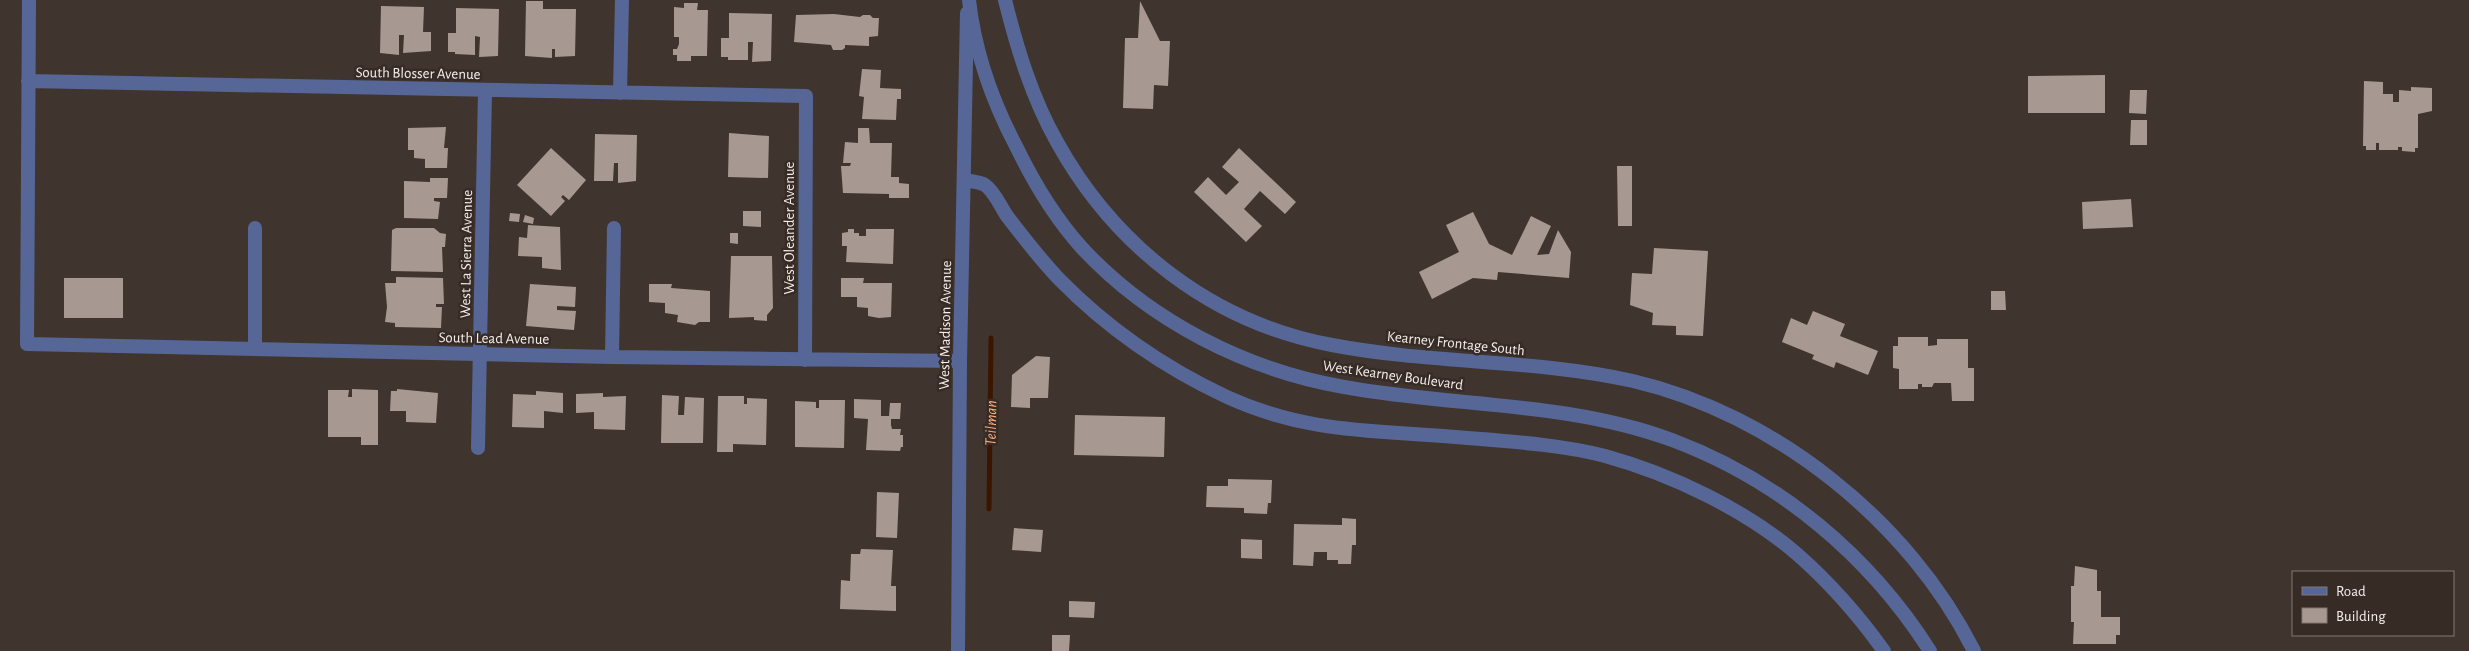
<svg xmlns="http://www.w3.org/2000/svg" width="2469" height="651" font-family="'Alegreya Sans',sans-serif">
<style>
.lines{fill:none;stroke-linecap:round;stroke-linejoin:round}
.stream{stroke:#3b1500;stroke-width:5}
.building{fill:#a79991}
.minor{stroke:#566797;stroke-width:14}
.tertiary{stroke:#566797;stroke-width:14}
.labels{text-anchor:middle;stroke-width:5;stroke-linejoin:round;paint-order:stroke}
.street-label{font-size:15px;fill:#f5ede9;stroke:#362b25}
.water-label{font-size:16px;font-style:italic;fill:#feab7d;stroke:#362b25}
</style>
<rect width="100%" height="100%" fill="#40352e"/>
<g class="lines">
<path class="stream" d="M989,509L991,338"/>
</g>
<path class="building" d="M526,1H543V9H576L575,56L555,57V49H552V58L525,56Z
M1140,1L1160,41H1170L1168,86L1154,85L1153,109L1123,108L1125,38H1138Z
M684,3H698L697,10H708L707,56H691V61H677V55H673V49H677L679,44V37H674V7L684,8Z
M381,6L424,7L423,32H431V51L403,53L404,35H399V55L380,53Z
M456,8L499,9L498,56L479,57L480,37L475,36V55L455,54V52H448V33H456Z
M729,13L772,14L771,61L752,62L753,42H748V60H728V57H721V38H729Z
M834,14L860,17L863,15H870L873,18H879L878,36L869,37V46L845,45V48L842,50H833L831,45L794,42L796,15Z
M862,69L881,70L880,88L901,89V99H897L896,120L862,119L864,97L859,96Z
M2105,75V113H2028V76Z
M2364,81L2383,82V94H2393V102H2399V90L2411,91V87L2432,88V111L2418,114V148H2415V152L2402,151V147H2398V150H2379V143H2376V150H2366V146H2363Z
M2130,90H2147L2146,114L2129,113Z
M2131,120H2147V145H2130Z
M446,127L444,148H448L447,168H425V159L414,158V150H408V128Z
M858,128H869L870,143H892L891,177H899V183L909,184V198H889V194L843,193L841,166H850L851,163H843L845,142L858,143Z
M729,133L769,136L768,178L728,177Z
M595,134L637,135L636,181L618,183V163H614L613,181H594Z
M551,148L586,180L569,200L563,195L561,197L565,201L551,216L517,185Z
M1239,148L1296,202L1285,214L1260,191L1244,209L1262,226L1246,242L1194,192L1208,177L1226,195L1239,182L1222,167Z
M1617,166H1632V226H1618Z
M430,178H448L447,198H434V201L440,202L438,219L404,218V181L430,182Z
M2131,199L2133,227L2083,229L2082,202Z
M743,211H761V227L743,226Z
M1473,212L1489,244L1512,255L1531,216L1551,226L1537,255L1549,254L1558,230L1571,252L1569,278L1498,272L1497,280L1473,278L1432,299L1419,272L1459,252L1446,225Z
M510,213L520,214L519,222L509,221Z
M525,215L534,218L533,224L523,222Z
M528,225L560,227L561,270L542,268V257L518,256L519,237L527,238Z
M396,228H434L440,233L446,234L445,247H442L443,272L391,271L392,230Z
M848,229H854V233H859V236H866V229H894L893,264L846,262L847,246H842V233L848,232Z
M730,233H738V244L730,243Z
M1654,248L1708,251L1703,336L1676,335V326L1652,325L1653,313L1630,305L1632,273L1652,274Z
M731,256H772L773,308L767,315V321L754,320V317L729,318Z
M396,277L443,278L444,304H436V307H442L441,328L395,327V323L385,322L387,307L385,283H396Z
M64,278H123V318H64Z
M841,278H864L863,283H892L891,317L879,318L868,316V308L857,307V297H841Z
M530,284L576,287L575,307L557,306V310L576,311L574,330L526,326Z
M649,284H672L671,288L710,291V322H699L695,325L677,322L678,315L665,313V303L649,302Z
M1991,291H2005L2006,310H1991Z
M1813,311L1845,324L1840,336L1878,351L1868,375L1836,362L1834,368L1812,359L1814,355L1782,342L1791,318L1807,325Z
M1898,337H1928V346L1937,345V339H1968V368H1974V401H1952L1951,383H1934L1932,387H1922V384H1918V389H1899V369L1893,368V346H1898Z
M1036,356L1050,357L1048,398H1030V408L1011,407L1012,375Z
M352,389L378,390V445H361V437H328V390H349L348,397H352Z
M397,389L438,393L436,423L406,422V411H390L391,391H397Z
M536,391L563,393V413L544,411V428L512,427L513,394L536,395Z
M603,393V397L626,396L625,430L594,429V412L576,413V394Z
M662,395L679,396L678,415H684L685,397L704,398L703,443H661Z
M718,396H744V404H747V398L767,399L766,445L733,444V452H717Z
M854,399L881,400V416H889L890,403H901L900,419H891V425L892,429H901L900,435H903V447H901L900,451L866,450L868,419L854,418Z
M819,400H845L844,448L795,447V401L816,402V408H819Z
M1075,415L1165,417L1164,457L1074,455Z
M1228,479L1272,480L1271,503H1268L1267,514L1244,513V508L1206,507L1207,486H1228Z
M877,492L899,493L897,538L876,537Z
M1342,518L1356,519V545H1352L1351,564H1338V560H1327V552H1314L1313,566L1293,565L1294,524L1342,525Z
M1014,528L1043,530L1041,552L1012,550Z
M1241,539L1262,540V559L1241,558Z
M861,549L893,550L891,586H896V611L840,609L841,580L850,581L851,554H860Z
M2075,566L2097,570V591H2101V617H2120V635H2116V644H2073L2074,622H2071V586H2074Z
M1069,601L1095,602L1094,618L1069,617Z
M1052,635H1070L1069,651H1052Z"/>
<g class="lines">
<path class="minor" d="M29,0L27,344L612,357L960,361
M1005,0C1017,48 1032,98 1057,142C1115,247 1213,323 1332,345C1431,364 1534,359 1633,381C1774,414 1909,521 1974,651
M28,81L806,96L805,360
M620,93L622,0
M964,180C970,181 980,182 985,185C994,191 1001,207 1007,216C1023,237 1040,259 1059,279C1107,328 1165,368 1227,397C1306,433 1371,430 1455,437C1502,441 1560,444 1605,456C1671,474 1746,510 1797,554C1830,583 1859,616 1884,651
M255,349V228
M612,357L614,228
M478,448L485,91
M958,651L960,361L967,13"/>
<path class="tertiary" d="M969,0C975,54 992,101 1017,148C1034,183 1056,219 1082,248C1150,321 1246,370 1344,387C1453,407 1567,401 1672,440C1779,480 1869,555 1930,651"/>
</g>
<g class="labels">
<g class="street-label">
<text transform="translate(418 73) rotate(1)" y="5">South Blosser Avenue</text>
<text transform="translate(789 228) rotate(-90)" y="5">West Oleander Avenue</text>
<text transform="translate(466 254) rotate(-89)" y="5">West La Sierra Avenue</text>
<text transform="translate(945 325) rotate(-89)" y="5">West Madison Avenue</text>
<text transform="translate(494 338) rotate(1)" y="5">South Lead Avenue</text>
<text transform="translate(1456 343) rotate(6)" y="5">Kearney Frontage South</text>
<text transform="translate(1393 375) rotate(8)" y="5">West Kearney Boulevard</text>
</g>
<g class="water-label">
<text transform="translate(990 423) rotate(-89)" y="6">Teilman</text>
</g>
</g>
<rect x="2292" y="571" width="162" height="65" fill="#362b25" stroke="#827973"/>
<rect x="2302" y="587" width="25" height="8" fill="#566797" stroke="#827973"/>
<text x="2336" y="596" font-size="15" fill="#f5ede9">Road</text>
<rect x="2302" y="608" width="25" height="15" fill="#a79991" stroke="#827973"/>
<text x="2336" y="621" font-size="15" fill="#f5ede9">Building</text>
</svg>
